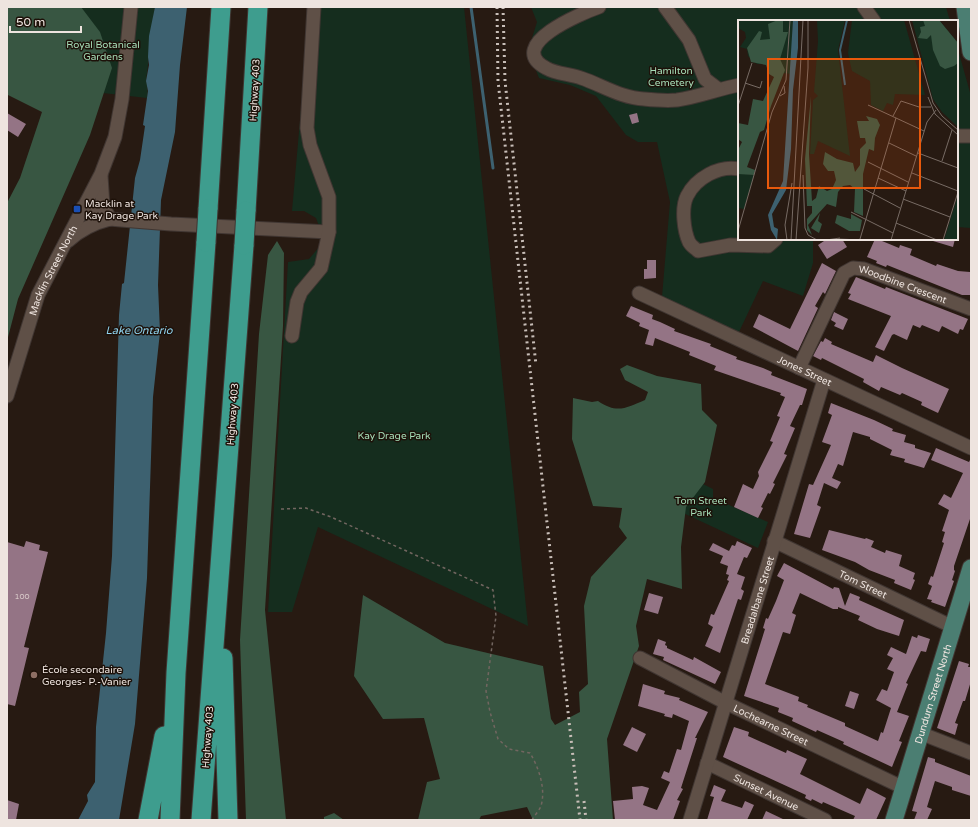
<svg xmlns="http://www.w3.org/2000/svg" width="978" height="827" font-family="'Varela Round',sans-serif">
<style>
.green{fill:#152d1e}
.forest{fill:#385642}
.water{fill:#3d6170}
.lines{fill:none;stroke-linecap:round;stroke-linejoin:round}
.stream{stroke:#3d6170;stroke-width:3}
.building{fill:#947485}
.minor-casing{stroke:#403632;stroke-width:15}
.major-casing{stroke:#403632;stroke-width:19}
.highway-casing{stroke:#403632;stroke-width:21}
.path{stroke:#726660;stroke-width:1.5;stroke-dasharray:3 3;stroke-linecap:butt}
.minor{stroke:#5f5047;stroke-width:13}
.major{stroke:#4b7e72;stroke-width:17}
.highway{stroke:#3e9d8e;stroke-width:19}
.rail{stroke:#c8beb8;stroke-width:3;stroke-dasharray:2 4;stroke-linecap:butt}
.highway-bridge-casing{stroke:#403632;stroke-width:21;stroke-linecap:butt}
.highway-bridge{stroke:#3e9d8e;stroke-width:19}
.transit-dot{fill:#1a4fb4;stroke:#1d1109;stroke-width:1.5}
.education-dot{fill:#8d6e63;stroke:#1d1109;stroke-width:1.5}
.labels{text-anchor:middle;stroke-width:3;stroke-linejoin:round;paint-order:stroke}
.number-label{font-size:8px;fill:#d8c8c8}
.park-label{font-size:10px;fill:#a6deb8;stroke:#1d1109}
.street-label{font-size:10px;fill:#eee4df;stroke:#1d1109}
.poi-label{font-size:10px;fill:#eee4df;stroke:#1d1109;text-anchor:start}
.water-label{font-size:11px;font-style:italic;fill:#90d3ef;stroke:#1d1109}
.inset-river{fill:none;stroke:#3d6170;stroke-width:2}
.inset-road{fill:none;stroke:#776b64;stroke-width:1}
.view{fill:#e8590c;fill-opacity:0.15;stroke:#e8590c;stroke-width:2}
.inset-edge{fill:none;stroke:#eee4df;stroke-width:2}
</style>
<rect width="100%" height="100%" fill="#271a12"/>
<path class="green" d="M7,7H155C151,30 150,51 147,73C145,81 149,90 147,98L41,86Z
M310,7H464L528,626L318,527L292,612H268L288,262L309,259L320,246L323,237L316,218L304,211H292Z
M531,7H946L950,21H739V239H813V263L803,296L763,281L739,332L662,297L670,202L657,142H638L626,135L596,96L570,85L539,78L530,55L532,38L537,22Z
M957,46L971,96V228L957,227Z
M699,482L713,489V498L768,522L758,548L681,512Z"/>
<path class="forest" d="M7,7H81L100,32L112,68L90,135L18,299L7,341V203L20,178L42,112L8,95L7,91Z
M277,241L284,253L283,326L265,610L286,820H246L240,640L259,334L268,255Z
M627,365L657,376L701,384L702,410L717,425L705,482L686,507L681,547L682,589L647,579L636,626L639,646L607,739L613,820H533L527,807L481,816L479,820H418L427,782L440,779L424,718L383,719L354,676L363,595L445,643L543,666L551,719L555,725L580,712L579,692L588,684L584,606L591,577L627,538L619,527L622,508L593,506L572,439L573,398L592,402L598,401C617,414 626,408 645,400L648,392L625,380L620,369Z
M334,813L344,820H324V817Z"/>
<path class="water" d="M155,7H187L180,65L175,132L161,200L158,285L160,332L153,397L147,578L135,724L119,820H78L88,801L87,795L95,782L96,727L106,633L112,556L119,315L122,284L124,283L135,178L140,160L145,126L143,125L148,91L146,81L149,65L148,57L149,36Z"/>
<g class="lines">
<path class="stream" d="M471,7L493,168"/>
</g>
<path class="building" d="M7,113L26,124L18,137L7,130Z
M637,113L639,122L632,124L629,115Z
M827,239H842L847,247L827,259L818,245Z
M875,239H883L882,241L899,248L900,245L912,249L910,255L936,266L937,264L958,271L970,272L971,295H962L887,265L886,267L876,263L877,261L867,257Z
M933,239H955L953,247L933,241Z
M647,260H656V278L644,279V269H647Z
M822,263L836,271L825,294L823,292L815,306L818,308L798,351L753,327L759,314L790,329Z
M856,277L885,289L886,287L968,319L963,330L960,329L958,334L942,326L939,332L922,325L920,328L913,325L907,340L894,334L892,335L884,351L875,347L891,316L848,299L851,294L848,293Z
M631,306L653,315L652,319L660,322L675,329L674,331L711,344L710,346L737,357L736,359L763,368L772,372L771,375L807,389L802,405H800L790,426L795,428L784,454L787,455L773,483L775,484L770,494L768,493L761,507L763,508L758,518L734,507L743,484L753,489L759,476L758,472L773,442L770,441L780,417L777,416L785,397L780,395L781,393L714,370L716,366L689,355L690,352L655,338L653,346L645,344L649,330L639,326L640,323L626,316Z
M834,312L848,319L843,330L834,326L836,323L831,320Z
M825,338L832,342L831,344L873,362L876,355L902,368L949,389L938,413L921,405L922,402L902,393L900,395L881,387L879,391L863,382L864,379L822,358L821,360L813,356L821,341L823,342Z
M831,403L874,420L893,429L892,431L906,435L904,442L915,445V448L931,453L924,468L904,462L905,459L890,455L892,450L870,439V437L853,432L843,466L838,464L832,478L841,482L837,489L824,483L817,505L821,507L810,538L794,534L809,484L813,485L831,445L822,442L832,415L828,413Z
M936,448L969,462L971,458V516L954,566V570L955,571L952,580L954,581L945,607L931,602L932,600L927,599L932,586L928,584L931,576L933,577L944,543L942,542L945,532L942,531L949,510L938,504L944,494L951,498L963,473L931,460Z
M829,530L865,539L866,538L874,541L871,547L885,553L886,550L902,555L899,566L915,573L913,579L915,580L911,590L894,583L895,580L869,570L855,562L822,550Z
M26,541L40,545L39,550L48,552L24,647L29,648L15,706L7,704V542L24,547Z
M737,541L752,548L747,558L744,557L737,574L745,577L741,589L744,591L741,600L738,599L720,653L705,646L713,627L708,624L711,614L714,615L729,581L727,580L729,575L726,574L728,566L720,563L723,556L709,550L713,543L729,551L732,545L735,546Z
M784,563L833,589L834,587L839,588L845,606L850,593L860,597L859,600L904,620L899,636L877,629L858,620L860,616L838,607V609H833L800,593L792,613L796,615L790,634L783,632L765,684L799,697L798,701L808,705L807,707L845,723V726L878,741L881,732L883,733L891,708L876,700L882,689L887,691L894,672L887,669L893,658L887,655L891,647L906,654L912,636L917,638L918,635L930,639L926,652L921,651L906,683L908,684L897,712L909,716L899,741L902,742L892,767L843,744L844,742L817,730L816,732L792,721L793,718L778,712L779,708L744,696L765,629L763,628L766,618L768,619L776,601L784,580L777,576Z
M649,593L663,597L658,614L644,610Z
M658,639L666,642L665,645L667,646V648L693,660L694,657L721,672L715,684L663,660L664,657L653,654Z
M959,661L969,664L968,667H971V681L965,701H963L955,723L958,724L955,735L937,728Z
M643,684L665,691L664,694L680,698L679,700L708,712L695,738H697L681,788L683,789L677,800L680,801L673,820H615L613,801L633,799L632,787L642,786L649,788L643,805L657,810L670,782L661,778L664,771L669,773L677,749L681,750L689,721L673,714L672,718L664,716L665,714L638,706Z
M850,691L859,694L854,709L845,706Z
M632,727L646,734L637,752L623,745Z
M734,727L749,732L748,736L786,753L787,750L807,759L800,774L860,804L867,788L886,798L876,820H853L855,816L823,802L822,804L812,799L811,801L805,798L806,795L723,757Z
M928,757L935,759V762L971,776V796L952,790V787L935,781L927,807L932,809L927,820H914L917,812L912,811Z
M714,785L726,790L721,801L742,808L745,801L754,805L747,820H707L714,797L710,796Z
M7,800L19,804L16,820H7Z
M766,811L785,820H762Z"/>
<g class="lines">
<g class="minor-casing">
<g id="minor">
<path d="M599,7C582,13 504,45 546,68C556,74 570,74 581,78C602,85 621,98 644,99C654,100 667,101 677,100C698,97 718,89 739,85"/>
<path d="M665,7L689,40L705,79L718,89"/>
<path d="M864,7L874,21"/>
<path d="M957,136H971"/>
<path d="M739,169C719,165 696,178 687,196C681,208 684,231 689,242C691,246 695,248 698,251L730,245L768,246L776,239"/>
<path d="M101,176L103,206L110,219"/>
<path d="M83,207L110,219L121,220L171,224L329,232"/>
<path d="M68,241C81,229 94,223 110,219"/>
<path id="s1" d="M639,293L971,448"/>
<path d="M292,336L297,302L301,292L321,268L329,232V197L310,145L307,128L314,7"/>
<path id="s2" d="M799,368L844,273L853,268L864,269L971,309"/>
<path id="s3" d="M7,396L38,295L101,174L115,137L122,99L131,7"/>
<path id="s4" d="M774,541L953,627"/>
<path id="s5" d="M640,658L726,703L904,788"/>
<path d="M920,733L971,753"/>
<path id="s6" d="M707,763L825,820"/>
<path id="s7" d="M690,820L824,380"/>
</g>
</g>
<g class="major-casing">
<g id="major">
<path d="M965,7L971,52"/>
<path id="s8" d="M894,820L971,568"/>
</g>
</g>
<g class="highway-casing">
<path id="highway" d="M208,209L221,7
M246,211L258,7
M223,658L228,820
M148,820L164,736
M170,820L176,673L206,242
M201,820L244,245"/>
</g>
<path class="path" d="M281,509L306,508L331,517L493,590L496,616L486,691L490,712L498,739L509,749L530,753C539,768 546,789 541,806C539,811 534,816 532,820"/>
<use href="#minor" class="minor"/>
<use href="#major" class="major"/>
<use href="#highway" class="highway"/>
<path class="rail" d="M497,7L498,81L580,820
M503,7L505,81L536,365
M584,801L586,820"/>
<g class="highway-bridge-casing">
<path id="highway-bridge" d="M206,242L208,209
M244,245L246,211"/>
</g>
<use href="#highway-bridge" class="highway-bridge"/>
</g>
<rect class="transit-dot" x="73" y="205" width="8" height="8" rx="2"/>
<circle class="education-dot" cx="34" cy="675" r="4"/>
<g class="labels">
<g class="number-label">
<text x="22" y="599">100</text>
</g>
<g class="park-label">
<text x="103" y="48">Royal Botanical<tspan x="103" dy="12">Gardens</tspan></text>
<text x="671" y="74">Hamilton<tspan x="671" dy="12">Cemetery</tspan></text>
<text x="394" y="439">Kay Drage Park</text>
<text x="701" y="504">Tom Street<tspan x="701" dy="12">Park</tspan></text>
</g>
<g class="street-label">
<text transform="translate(254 90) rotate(-87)" y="4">Highway 403</text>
<text dy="4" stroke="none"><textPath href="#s3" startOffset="134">Macklin Street North</textPath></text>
<text dy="4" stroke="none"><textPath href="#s2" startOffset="168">Woodbine Crescent</textPath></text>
<text dy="4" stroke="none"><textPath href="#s1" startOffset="183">Jones Street</textPath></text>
<text transform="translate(232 414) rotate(-86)" y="4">Highway 403</text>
<text dy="4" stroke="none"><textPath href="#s4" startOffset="99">Tom Street</textPath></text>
<text dy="4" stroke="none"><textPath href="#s7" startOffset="230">Breadalbane Street</textPath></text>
<text dy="4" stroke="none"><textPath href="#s8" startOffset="132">Dundurn Street North</textPath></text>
<text dy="4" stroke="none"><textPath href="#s5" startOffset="147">Lochearne Street</textPath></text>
<text transform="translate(207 737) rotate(-86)" y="4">Highway 403</text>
<text dy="4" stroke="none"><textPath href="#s6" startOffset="66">Sunset Avenue</textPath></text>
</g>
<g class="poi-label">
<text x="85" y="207">Macklin at<tspan x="85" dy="12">Kay Drage Park</tspan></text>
<text x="42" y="673">École secondaire<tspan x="42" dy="12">Georges- P.-Vanier</tspan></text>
</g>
<g class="water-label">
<text x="139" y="334">Lake Ontario</text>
</g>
</g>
<g transform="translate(738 20)">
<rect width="220" height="220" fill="#271a12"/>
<path d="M0,0H55L53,54L36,52L29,44H19L10,36L9,29L2,27L8,18L7,12L0,8ZM79,0H107L100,30L112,136L80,121L76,134H72L75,80L80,76L76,72L80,21ZM114,0H166L187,75L157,74L155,85L149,83L145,91L133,85L132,61L114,51L113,47L110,33ZM174,0H201L220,23V107L204,92L195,79ZM0,153L16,155L6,189L0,188ZM220,175V220H206Z" fill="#152d1e"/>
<path d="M40,0H45V12H50L42,39L47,50L33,86L26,110L22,112L9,147L17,150L16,155L0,154V130L4,122L0,119V103L10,105L15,79L25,81L36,57L31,54L28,45L13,42L9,28L21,11L24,12L22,20L32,19L30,4ZM185,0H201L220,23V43L216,46L207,49L202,46L195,30L193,15L189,19L180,18L183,12L182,7L187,6ZM73,76L71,134L74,181L78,178L81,166L89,171L94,169L98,160L96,151H90L85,144L87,132L99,139L115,143L117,152L122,145V129L128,123L127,118H122L119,101H131L128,96L139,99L142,105L137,118L136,131L131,129L125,154V196L116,192L117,169L112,165L105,166L100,172L98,187L89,184L70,205L74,215L69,210V199L74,193V186H69L67,139ZM82,193L80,201L84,204L81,213L73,208ZM113,194L124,200L122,211H111L97,203L99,195L113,199Z" fill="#385642"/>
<path d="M55,0H60V28L55,70L53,129L48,170L34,194L36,207L40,209L39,220L33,210L30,195L45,161Z" fill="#3d6170"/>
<path class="inset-river" d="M107,65L102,30L109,0"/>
<path class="inset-road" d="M171,0L195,83L204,96L220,110M7,63L22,68L24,61M42,76L47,73L46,66M190,77L197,94L220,115M130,85L186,111M0,86L14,43M155,96L163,81L181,87H193M151,123L178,136M180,133L220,148M204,141L214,110M130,142L170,162M174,153L220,171M65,155L67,208L70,215L79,220M140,158L168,171M126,169L162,188M165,179L212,197M113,192L155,213M158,203L199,220M0,211L34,92L48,60L52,0M100,219L123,220M122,219L158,98M49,220L47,205L54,163M53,220L65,0M58,220L70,48V0M88,220L102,218M153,220L189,102L198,90M205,220L220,172"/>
<path class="view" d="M30,39H182V168H30Z"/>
<rect width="220" height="220" class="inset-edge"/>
</g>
<rect width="978" height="827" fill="none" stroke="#eee4df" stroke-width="16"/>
<path d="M10 26v6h71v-6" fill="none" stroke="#eee4df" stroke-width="2"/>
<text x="16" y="26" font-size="12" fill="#eee4df" stroke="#1d1109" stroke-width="3" paint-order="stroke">50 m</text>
</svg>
